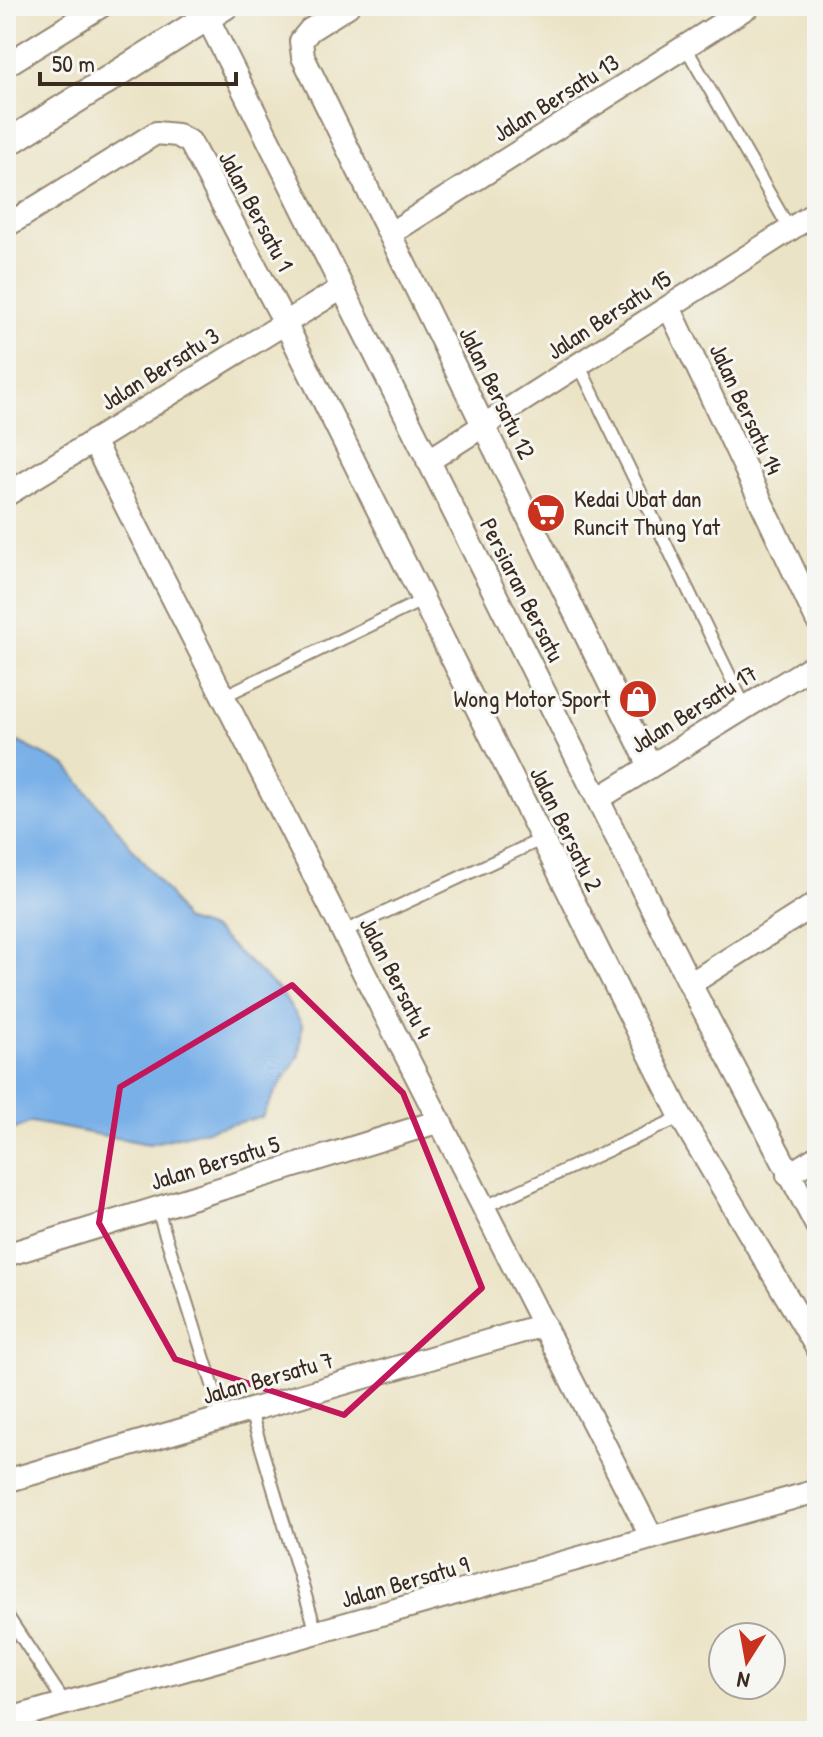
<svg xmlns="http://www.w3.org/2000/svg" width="823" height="1737" font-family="'Patrick Hand',sans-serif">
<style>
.water{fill:#79b0e8;stroke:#5a6d83;stroke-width:2}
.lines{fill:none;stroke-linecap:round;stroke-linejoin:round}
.service-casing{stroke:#938672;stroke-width:15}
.minor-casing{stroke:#938672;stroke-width:26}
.tertiary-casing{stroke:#938672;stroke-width:30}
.service{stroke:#fff;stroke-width:11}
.minor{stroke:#fff;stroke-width:22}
.tertiary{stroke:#fff;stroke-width:26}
.marked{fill:none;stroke:#c2185b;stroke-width:6;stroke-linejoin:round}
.labels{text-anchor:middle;stroke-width:6;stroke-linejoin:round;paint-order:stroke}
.street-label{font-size:24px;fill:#3b2a1e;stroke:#f6f6f2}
.poi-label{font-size:24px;fill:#3b2a1e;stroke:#f6f6f2;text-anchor:start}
</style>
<rect width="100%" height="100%" fill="#f6f6f2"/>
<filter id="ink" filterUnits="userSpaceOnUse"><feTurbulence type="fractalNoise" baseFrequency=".0125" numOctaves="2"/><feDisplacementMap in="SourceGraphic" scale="16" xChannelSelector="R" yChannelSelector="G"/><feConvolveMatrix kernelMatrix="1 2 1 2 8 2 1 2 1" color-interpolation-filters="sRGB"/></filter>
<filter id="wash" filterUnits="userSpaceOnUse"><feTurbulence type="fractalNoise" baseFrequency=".006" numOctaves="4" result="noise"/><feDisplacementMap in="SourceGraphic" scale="32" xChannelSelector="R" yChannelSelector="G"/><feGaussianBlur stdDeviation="1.8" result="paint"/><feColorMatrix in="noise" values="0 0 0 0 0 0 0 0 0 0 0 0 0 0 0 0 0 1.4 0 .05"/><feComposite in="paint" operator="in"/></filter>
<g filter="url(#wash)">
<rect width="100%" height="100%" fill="#ebe3c5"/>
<path class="water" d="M6,736L67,766L171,897L184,920L214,930L280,991L302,1024L299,1056L275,1092L262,1117L149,1144L31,1122L6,1133Z"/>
</g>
<g filter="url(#ink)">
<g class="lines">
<g class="service-casing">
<path id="service" d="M685,46L790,230
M579,365L745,707
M224,696L423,600
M343,932L542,839
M484,1207L681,1117
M157,1208L223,1418
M250,1410L317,1634
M6,1614L65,1703"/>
</g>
<g class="minor-casing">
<path id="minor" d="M348,6L310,30L301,41L303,57L650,766
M207,17L690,984L817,1226
M6,65L101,6
M6,226L156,133L177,135L190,142L285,323L681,1117L817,1348
M391,233L749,6
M669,307L817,620
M93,441L652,1538
M428,461L817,212
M6,495L342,288
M598,799L817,663
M690,984L817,903
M788,1175L817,1157
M6,1255L440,1121
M6,1481L544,1325
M6,1720L817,1491"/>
</g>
<g class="tertiary-casing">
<path id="tertiary" d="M6,144L225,6"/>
</g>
<use href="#service" class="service"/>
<use href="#minor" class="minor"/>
<use href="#tertiary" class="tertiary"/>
</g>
</g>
<path class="marked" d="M292,985L403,1093L482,1288L344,1415L175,1359L99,1223L120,1087Z"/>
<defs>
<g id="supermarket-disc" transform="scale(2)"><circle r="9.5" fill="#c8321e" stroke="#f6f6f2"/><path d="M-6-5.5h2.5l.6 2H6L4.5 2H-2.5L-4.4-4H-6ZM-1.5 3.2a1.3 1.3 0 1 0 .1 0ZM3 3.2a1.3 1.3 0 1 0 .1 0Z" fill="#fff"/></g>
<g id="shop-disc" transform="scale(2)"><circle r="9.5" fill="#c8321e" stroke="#f6f6f2"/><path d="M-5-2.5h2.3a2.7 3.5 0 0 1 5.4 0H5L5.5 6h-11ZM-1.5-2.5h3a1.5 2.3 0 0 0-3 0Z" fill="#fff"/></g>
</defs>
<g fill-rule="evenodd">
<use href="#supermarket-disc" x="546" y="513"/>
<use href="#shop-disc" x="638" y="699"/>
</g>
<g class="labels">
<g class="street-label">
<text transform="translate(556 98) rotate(-32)" y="8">Jalan Bersatu 13</text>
<text transform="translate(256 211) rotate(62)" y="8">Jalan Bersatu 1</text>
<text transform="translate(609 315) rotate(-33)" y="8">Jalan Bersatu 15</text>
<text transform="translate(160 369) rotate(-32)" y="8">Jalan Bersatu 3</text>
<text transform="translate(497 393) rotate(64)" y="8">Jalan Bersatu 12</text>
<text transform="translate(746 409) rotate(65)" y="8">Jalan Bersatu 14</text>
<text transform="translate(522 590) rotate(63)" y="8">Persiaran Bersatu</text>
<text transform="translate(694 709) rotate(-32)" y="8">Jalan Bersatu 17</text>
<text transform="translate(566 829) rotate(64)" y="8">Jalan Bersatu 2</text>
<text transform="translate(396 978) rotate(63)" y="8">Jalan Bersatu 4</text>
<text transform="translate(215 1163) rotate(-17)" y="8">Jalan Bersatu 5</text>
<text transform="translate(268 1378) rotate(-16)" y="8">Jalan Bersatu 7</text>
<text transform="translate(405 1582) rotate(-16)" y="8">Jalan Bersatu 9</text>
</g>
<g class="poi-label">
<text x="574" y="507">Kedai Ubat dan<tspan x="574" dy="28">Runcit Thung Yat</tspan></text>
<text x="610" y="707" text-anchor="end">Wong Motor Sport</text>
</g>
</g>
<rect width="823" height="1737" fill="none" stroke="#f6f6f2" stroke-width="32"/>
<g transform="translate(747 1661) rotate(191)"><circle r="38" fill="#f6f6f2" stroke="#aba49d" stroke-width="2"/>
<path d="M0-6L14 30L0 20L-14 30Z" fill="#c8321e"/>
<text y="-12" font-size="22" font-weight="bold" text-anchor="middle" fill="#3b2a1e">N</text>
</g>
<path d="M40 72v12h196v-12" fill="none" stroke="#3b2a1e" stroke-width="4"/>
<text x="52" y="72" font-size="24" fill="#3b2a1e" stroke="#f6f6f2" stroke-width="6" paint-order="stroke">50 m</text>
</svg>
